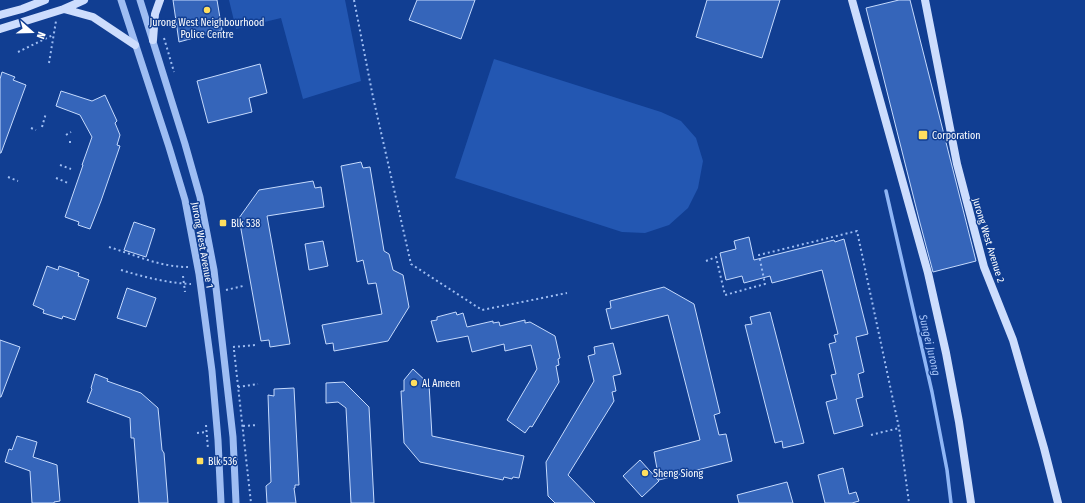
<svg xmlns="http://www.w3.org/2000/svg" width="1085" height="503" font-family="'Fira Sans Condensed',sans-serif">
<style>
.green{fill:#2357b2}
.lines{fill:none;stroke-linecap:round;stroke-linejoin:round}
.stream{stroke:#8fb6f6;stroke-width:3.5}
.building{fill:#3565ba;stroke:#c5dafd}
.path{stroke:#9ebdf3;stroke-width:2;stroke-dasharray:2 3;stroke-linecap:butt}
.tertiary{stroke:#9ebdf3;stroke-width:7}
.secondary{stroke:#cdddfd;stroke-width:8}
.poi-dot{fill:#ffdf5f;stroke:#113e92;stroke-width:1.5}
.labels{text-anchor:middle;stroke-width:3;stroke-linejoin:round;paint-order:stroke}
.poi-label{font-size:10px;fill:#fff;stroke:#113e92;text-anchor:start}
.street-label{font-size:10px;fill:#fff;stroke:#113e92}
.water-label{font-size:11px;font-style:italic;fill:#aac7fa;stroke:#113e92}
</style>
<rect width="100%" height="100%" fill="#113e92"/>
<path class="green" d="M229,0H345L361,81L303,99L281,18L236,29Z
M494,59L661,112L681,121L696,138L703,161L698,188L688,208L669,225L645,233L622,232L455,178Z"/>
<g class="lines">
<path class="stream" d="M886,191L932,392L947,470L951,503"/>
</g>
<path class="building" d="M173,0H217L222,30L179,42Z
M417,0H475L461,39L409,20Z
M707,0H780L762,58L696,37Z
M899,0H910L976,261L933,272L920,223L866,8Z
M260,64L267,93L249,98L252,112L208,123L197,81Z
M2,72L15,77L13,80L26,85L1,153H0V79Z
M61,91L92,101L105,95L117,121L115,123L120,135L117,145L120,146L101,201L90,229L78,225L79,222L65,217L83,165H82L92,137L80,115L56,106Z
M361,162L363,168L370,167L384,251L389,254L393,270L403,275L409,307L388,341L334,351L333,343L326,344L322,325L382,314L376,283L368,284L363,260L357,262L341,166Z
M313,181L315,188L321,187L324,207L267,216L290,344L270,347L269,340L261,341L239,218L259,190Z
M134,222L155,229L146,257L124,250Z
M749,237L754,260L834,240L835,242L844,239L868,334L856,337L864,372L858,374L863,397L856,399L863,426L834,434L826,402L837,399L831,375L836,374L829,344L836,342L834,335L838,334L822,270L772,283L770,276L744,283L742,276L726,280L720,253L736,249L734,241Z
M323,241L328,266L309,270L305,244Z
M47,266L58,270L59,266L79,273L78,276L89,280L75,320L63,316L62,319L43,313L44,310L33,305Z
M664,287L694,304L720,413L714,415L719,435L726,434L732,461L659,480L654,452L700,440L668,315L611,329L606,309L611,308L610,301Z
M127,288L156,298L146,327L117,318Z
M456,312L457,315L463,313L467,327L493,321V323L499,322L500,326L525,320V323L530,322L555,336L560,358L558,359L559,365L556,366L559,382L532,427L530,426L525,433L507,420L537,369L531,345L505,351L504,344L472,352L468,336L437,342L431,321L437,320V317Z
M770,312L804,443L783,448L782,441L775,443L745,325L752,324L750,317Z
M0,340L20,347L1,397H0Z
M613,343L621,374L613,376L616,391L612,392L614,401L568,475L595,503H555L548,496L546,462L594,381L588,356L595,354L594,347Z
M413,369L429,384L432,436L524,456L519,478L513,477L512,479L504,477L503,480L420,462L404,443L401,391H404V380Z
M95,374L108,379L107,381L141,393L158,408L162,450L164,453L168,503H139L134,438H131L130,418L87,402L92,389L91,388Z
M344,382L369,407L374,503H351L346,408L338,402L326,403V383Z
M294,388L299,485H295V488H294L296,503H267L266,486L271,482L268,395L274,396V389Z
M17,436L37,442L33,457L57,465L60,501L54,502V503H32L30,471L5,462L9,449L12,450Z
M640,460L659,481L642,497L623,476Z
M843,468L849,494L856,492L859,501L852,503H825L818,475Z
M787,482L793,503H739L737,495Z"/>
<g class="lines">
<path class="path" d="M354,0L373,97L411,264L482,310L567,293
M164,38L174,72
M18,52L53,35
M49,63L56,21
M42,127L46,113
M31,128L36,130
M66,135L71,132
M69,142H74
M60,165L71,169
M8,177L18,181
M56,178L68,183
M109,247C135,255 160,267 188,267
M706,261L716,257L725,295L765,284L759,255L857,231L899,428L909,503
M121,270C144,277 167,283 191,284
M183,276L185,292
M226,290L243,286
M233,347L256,345
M234,350L251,503
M238,387L258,384
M206,425L208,449
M243,426L258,425
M197,433L206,432
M871,435L899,428"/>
<path class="tertiary" d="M121,0L169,147L185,200L199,274L212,371L218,440L221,503
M140,0L185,144L200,197L214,270L233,437L236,503"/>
<path class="secondary" d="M852,0L928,273L946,353L959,422L971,503
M925,0L957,164L984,267L1013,340L1044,448L1058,503
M64,9L93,17L135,45
M0,15L22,9L45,0
M0,29L64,9L84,0
M153,40L155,14L160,0"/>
</g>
<g class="poi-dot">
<circle cx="207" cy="10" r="4"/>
<rect x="918" y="130" width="10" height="10" rx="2"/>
<rect x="219" y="219" width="8" height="8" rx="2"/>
<circle cx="414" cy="383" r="4"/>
<rect x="196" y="457" width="8" height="8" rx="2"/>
<circle cx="645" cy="473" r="4"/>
</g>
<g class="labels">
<g class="poi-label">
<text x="207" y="26" text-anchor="middle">Jurong West Neighbourhood<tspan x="207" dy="12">Police Centre</tspan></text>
<text x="932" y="139">Corporation</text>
<text x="231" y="227">Blk 538</text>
<text x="422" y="387">Al Ameen</text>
<text x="208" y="465">Blk 536</text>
<text x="653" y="477">Sheng Siong</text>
</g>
<g class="street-label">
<text transform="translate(989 240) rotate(73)" y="4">Jurong West Avenue 2</text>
<text transform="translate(203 245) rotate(80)" y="4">Jurong West Avenue 1</text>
</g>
<g class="water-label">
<text transform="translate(930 345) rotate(77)" y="4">Sungei Jurong</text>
</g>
</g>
<g transform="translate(32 32) rotate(110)" stroke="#113e92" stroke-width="3" paint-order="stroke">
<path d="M0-3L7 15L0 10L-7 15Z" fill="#ffffff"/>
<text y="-6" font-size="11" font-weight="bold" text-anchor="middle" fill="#ffffff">N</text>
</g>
</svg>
